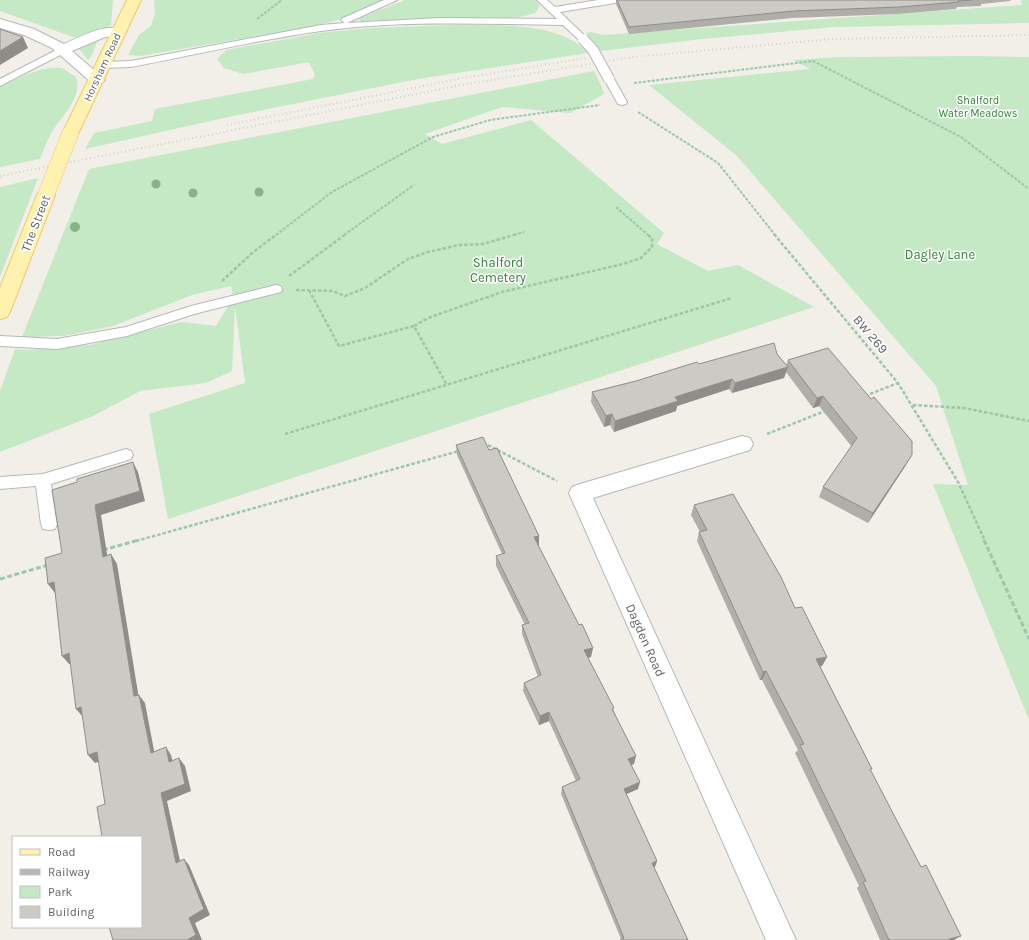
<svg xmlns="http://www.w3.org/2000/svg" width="1029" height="940" font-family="Karla,sans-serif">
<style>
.green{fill:#c5e8c5}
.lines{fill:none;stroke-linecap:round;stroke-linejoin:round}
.service-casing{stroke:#b5b8bc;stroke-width:2}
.minor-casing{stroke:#b5b8bc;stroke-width:2}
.primary-casing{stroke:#f2c960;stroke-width:2}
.path-far2{stroke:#9cc7a9;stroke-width:2;stroke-dasharray:3 1.5;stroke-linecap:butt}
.path-far1{stroke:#9cc7a9;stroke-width:2.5;stroke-dasharray:3.5 2;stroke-linecap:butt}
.path{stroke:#9cc7a9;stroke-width:3;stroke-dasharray:5 2.5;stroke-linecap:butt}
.service{fill:#fff;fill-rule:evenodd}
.minor{fill:#fff;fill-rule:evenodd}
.primary{fill:#fff2af;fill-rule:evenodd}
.rail{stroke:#b6b7b8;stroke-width:2;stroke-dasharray:0.5 3.5;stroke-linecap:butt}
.service-bridge-casing{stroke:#b5b8bc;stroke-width:12;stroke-linecap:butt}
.primary-bridge-casing{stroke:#f2c960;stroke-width:17;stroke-linecap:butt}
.service-bridge{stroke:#fff;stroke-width:10}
.primary-bridge{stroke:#fff2af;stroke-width:16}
.tree{fill:#89b387}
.wall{fill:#afaea9}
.shaded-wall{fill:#8f8d8a}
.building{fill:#cccac5;stroke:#8f8d8a}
.labels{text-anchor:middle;stroke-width:3;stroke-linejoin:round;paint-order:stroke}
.far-street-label{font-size:11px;fill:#5f6368;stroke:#fff}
.far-park-label{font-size:11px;fill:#348238;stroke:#fff}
.street-label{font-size:13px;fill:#5f6368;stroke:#fff}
.park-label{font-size:13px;fill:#348238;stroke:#fff}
</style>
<rect width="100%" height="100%" fill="#f1efe8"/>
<path class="green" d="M0,0H113L111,25C104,33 84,38 73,37L0,11Z
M154,0H385L338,20L305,28L140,56L128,55L139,35L151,26L155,13Z
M405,0H536L540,6L535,13L521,17L503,19L439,18L360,21L359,18Z
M1021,0H1029V23L835,27L702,39L601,51L586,33L591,32L603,35L1022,5Z
M452,25C492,26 559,20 588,53L418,79L233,116L85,149L94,133L152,121L155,109L313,79L315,75L309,62L243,74L224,68L217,59L226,50L319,33L370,28Z
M98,39L92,55L88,60L78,48Z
M972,56L1029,57V720L933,484L968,485L936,386L737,156L649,85L810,69L793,60L840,57Z
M62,68L76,77C83,97 61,117 51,133C47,141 43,151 40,159L0,167V87C20,78 38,66 62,68Z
M594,71L601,85L604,94L570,113L502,107L425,134L442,144L531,120L664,233L657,244L708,271L738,265L814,307L168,519L149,414L245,383L235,306L232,371L206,383L140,391L93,416L0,452V391L15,349L26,350L90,345L181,322L216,326L230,303H235L231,286L192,295L113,326L64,336L22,337L89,169Z
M38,178L0,277V187Z"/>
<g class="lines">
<g class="service-casing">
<path id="service" d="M384,0H397L347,23L440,18L557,19L537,0H547L555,7L598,0H620L615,3L560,12L586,37L588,39L586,41H580L563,25C483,24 400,20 321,31C257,40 194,55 131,67L102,68L97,65L102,62L131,61L321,25L345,23L341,20L343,18Z
M62,47L66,48L67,50L66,52L0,86V79Z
M609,76L613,77L627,102L626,104L622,105L618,104L604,79Z
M276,285L281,286L282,289L281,292L194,314L127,336L57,349L0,346V336L57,339L126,327L191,306Z
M126,449L131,451L133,455L131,459L51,484L57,524L55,529L49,530L43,529L41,524L36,486L0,489V477L43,474Z"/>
</g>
<g class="minor-casing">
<path id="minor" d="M0,19L34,29L64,44C82,36 103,24 123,29L125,32L123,35L105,37L72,51L102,77L105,80L102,83H92L52,48L24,35L0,28Z
M742,436L750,438L753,444L750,450L593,498L796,940H766L569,493L572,487L580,484Z"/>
</g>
<g class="primary-casing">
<path id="primary" d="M127,0H141L78,134L76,137L70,139L64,137L62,134Z
M46,190L52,191L55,195L10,312L7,317L0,319V288L37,195L40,191Z"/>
</g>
<path class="path-far2" d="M257,19L282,0
M634,83L813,61L961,137L1029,189
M638,112L718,163L775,235
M616,207L648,235
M276,235L332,192L433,137L490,120L600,105
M344,235L414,185
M514,235L524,232"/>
<path class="path-far1" d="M774,234L898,383L958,482L985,541
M289,276L346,234
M222,281L252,253L277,234
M296,290L332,291L345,296L365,288L408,259L428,252L459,245L483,244L517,234
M309,290L339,346L414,326L447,385
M414,326L428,318L502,292L623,264L641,258L652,247V238L647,234
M865,396L898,383
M913,405L964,408L1029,421
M285,434L732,298
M767,434L825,411
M483,445L486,444L557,481
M136,541L459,451"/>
<path class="path" d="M984,540L1029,639
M103,550L139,540
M0,579L48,565"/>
<use href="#service" class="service"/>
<use href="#minor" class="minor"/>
<use href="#primary" class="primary"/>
<path class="rail" d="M227,125L463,78L586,58
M0,176L467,84L633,57L832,39L1029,35"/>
<g class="service-bridge-casing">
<path id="service-bridge" d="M583,39L593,50L609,79"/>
</g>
<g class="primary-bridge-casing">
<path id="primary-bridge" d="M46,195L70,134"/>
</g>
<use href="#service-bridge" class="service-bridge"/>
<use href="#primary-bridge" class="primary-bridge"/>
</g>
<g class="tree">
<circle cx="156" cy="184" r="4.5"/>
<circle cx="259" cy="192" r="4.5"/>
<circle cx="193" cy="193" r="4.5"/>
<circle cx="75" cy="227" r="5"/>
</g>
<path class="wall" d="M616,0H1011L1010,1L981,4V6L957,7L956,9L897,14L792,18L629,34L616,4Z
M777,354L786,365L788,360L906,465L868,523L819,497L823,487L852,447L819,406L813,408L786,372L784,378L732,393L729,389L677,406L676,411L614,432L610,425L604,427L591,402L592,392L636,381L699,364Z
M456,445L489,450L539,536L538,546L591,657L588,658L614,711L634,764L631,765L638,789L626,794L657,861L654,868L688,940L621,939L561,794L562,787L576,781L549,721L539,725L523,691L524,683L538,677L522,634V625H525L496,566V556L502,554L457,455Z
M694,505L795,608L827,657L822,666H820L872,769L870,771L954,940H880L857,888L859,886L795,753L798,750L762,680H760L697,541L699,532H700L691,515Z"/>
<path class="shaded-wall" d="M23,37L28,48L0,65V51Z
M788,367L784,378L732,393L735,383Z
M732,379L729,389L677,406L676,411L614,432L615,421L675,397Z
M823,396L819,406L813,408L817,398Z
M612,414L610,425L604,427L606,416Z
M912,455L906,465L868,523L873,513Z
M133,462L138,472L145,501L101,515L109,567L103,557L95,505Z
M539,536V546L534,547V537Z
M111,554L117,564L140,705L134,696Z
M54,582L61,591L55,593L48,584Z
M593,648L591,657L583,659L584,650Z
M69,653L76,662L69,664L62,656Z
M827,657L822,666L812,668L816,659Z
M766,671L762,680H760L763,672Z
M139,695L145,703L156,761L151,753Z
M81,707L83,717L76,709Z
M549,712V721L539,725L540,716Z
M166,747L171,755L175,770L169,762Z
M97,752L104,760L95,763L88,755Z
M636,756L634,764L626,767L628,759Z
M179,758L185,766L191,791L167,801L182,870L176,863L161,793Z
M640,782L638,789L622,796L624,789Z
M184,859L189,865L210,915L195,923L202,940H187L189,918Z
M657,861L655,867L650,870L652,863Z
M961,936L954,940H948L949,939Z"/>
<path class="building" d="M617,0H972L958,1L959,2L899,7L794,11L629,27Z
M0,29L23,37L0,51Z
M774,343L777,354L788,367L735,383L732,379L675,397L678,401L615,421L612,414L606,416L592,392L636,381L697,362L699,364Z
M828,348L871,399L874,397L912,441V455L873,513L823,487L857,438L823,396L817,398L788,360Z
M483,437L489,450L497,448L539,536L534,537L579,625L582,624L593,648L584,650L614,708L612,709L636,756L628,759L640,782L624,789L657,861L652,863L688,940H620L624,938L562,787L580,779L549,712L540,716L524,683L541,675L522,625L529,623L496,556L505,553L456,445Z
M133,462L140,491L95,505L103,557L111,554L134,696L139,695L151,753L166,747L169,762L179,758L185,784L161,793L176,863L184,859L204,909L189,918L196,935L187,940H113L109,927H141V837H102L97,807L105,804L97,752L88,755L81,707L76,709L69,653L62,656L54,582L48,584L45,558L62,553L52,490L77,482V479Z
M733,494L781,577L795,608L802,607L827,657L816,659L872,769H870L921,867L926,865L961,936L949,939L950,940H889L863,882L866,881L800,745L804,744L766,671L763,672L699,532L707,530L694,505Z"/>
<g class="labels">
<g class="far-street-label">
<text transform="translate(102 67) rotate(-65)" y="4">Horsham Road</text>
</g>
<g class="far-park-label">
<text x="978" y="104">Shalford<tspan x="978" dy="13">Water Meadows</tspan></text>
</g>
<g class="street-label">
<text transform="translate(35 223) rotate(-69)" y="5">The Street</text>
<text transform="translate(871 334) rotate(50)" y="5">BW 269</text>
<text transform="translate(646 640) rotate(66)" y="5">Dagden Road</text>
</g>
<g class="park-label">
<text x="940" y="259">Dagley Lane</text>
<text x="498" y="267">Shalford<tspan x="498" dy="15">Cemetery</tspan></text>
</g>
</g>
<rect x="12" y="836" width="130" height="92" fill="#ffffff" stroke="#bfc1c3"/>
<rect x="20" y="849" width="20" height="6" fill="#fff2af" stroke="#bfc1c3"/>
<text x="48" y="856" font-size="12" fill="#5f6368">Road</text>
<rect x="20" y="869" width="20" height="6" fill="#b6b7b8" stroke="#bfc1c3"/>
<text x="48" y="876" font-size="12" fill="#5f6368">Railway</text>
<rect x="20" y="886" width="20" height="12" fill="#c5e8c5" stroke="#bfc1c3"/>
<text x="48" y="896" font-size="12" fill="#5f6368">Park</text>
<rect x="20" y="906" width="20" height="12" fill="#cccac5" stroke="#bfc1c3"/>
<text x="48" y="916" font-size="12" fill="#5f6368">Building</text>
</svg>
